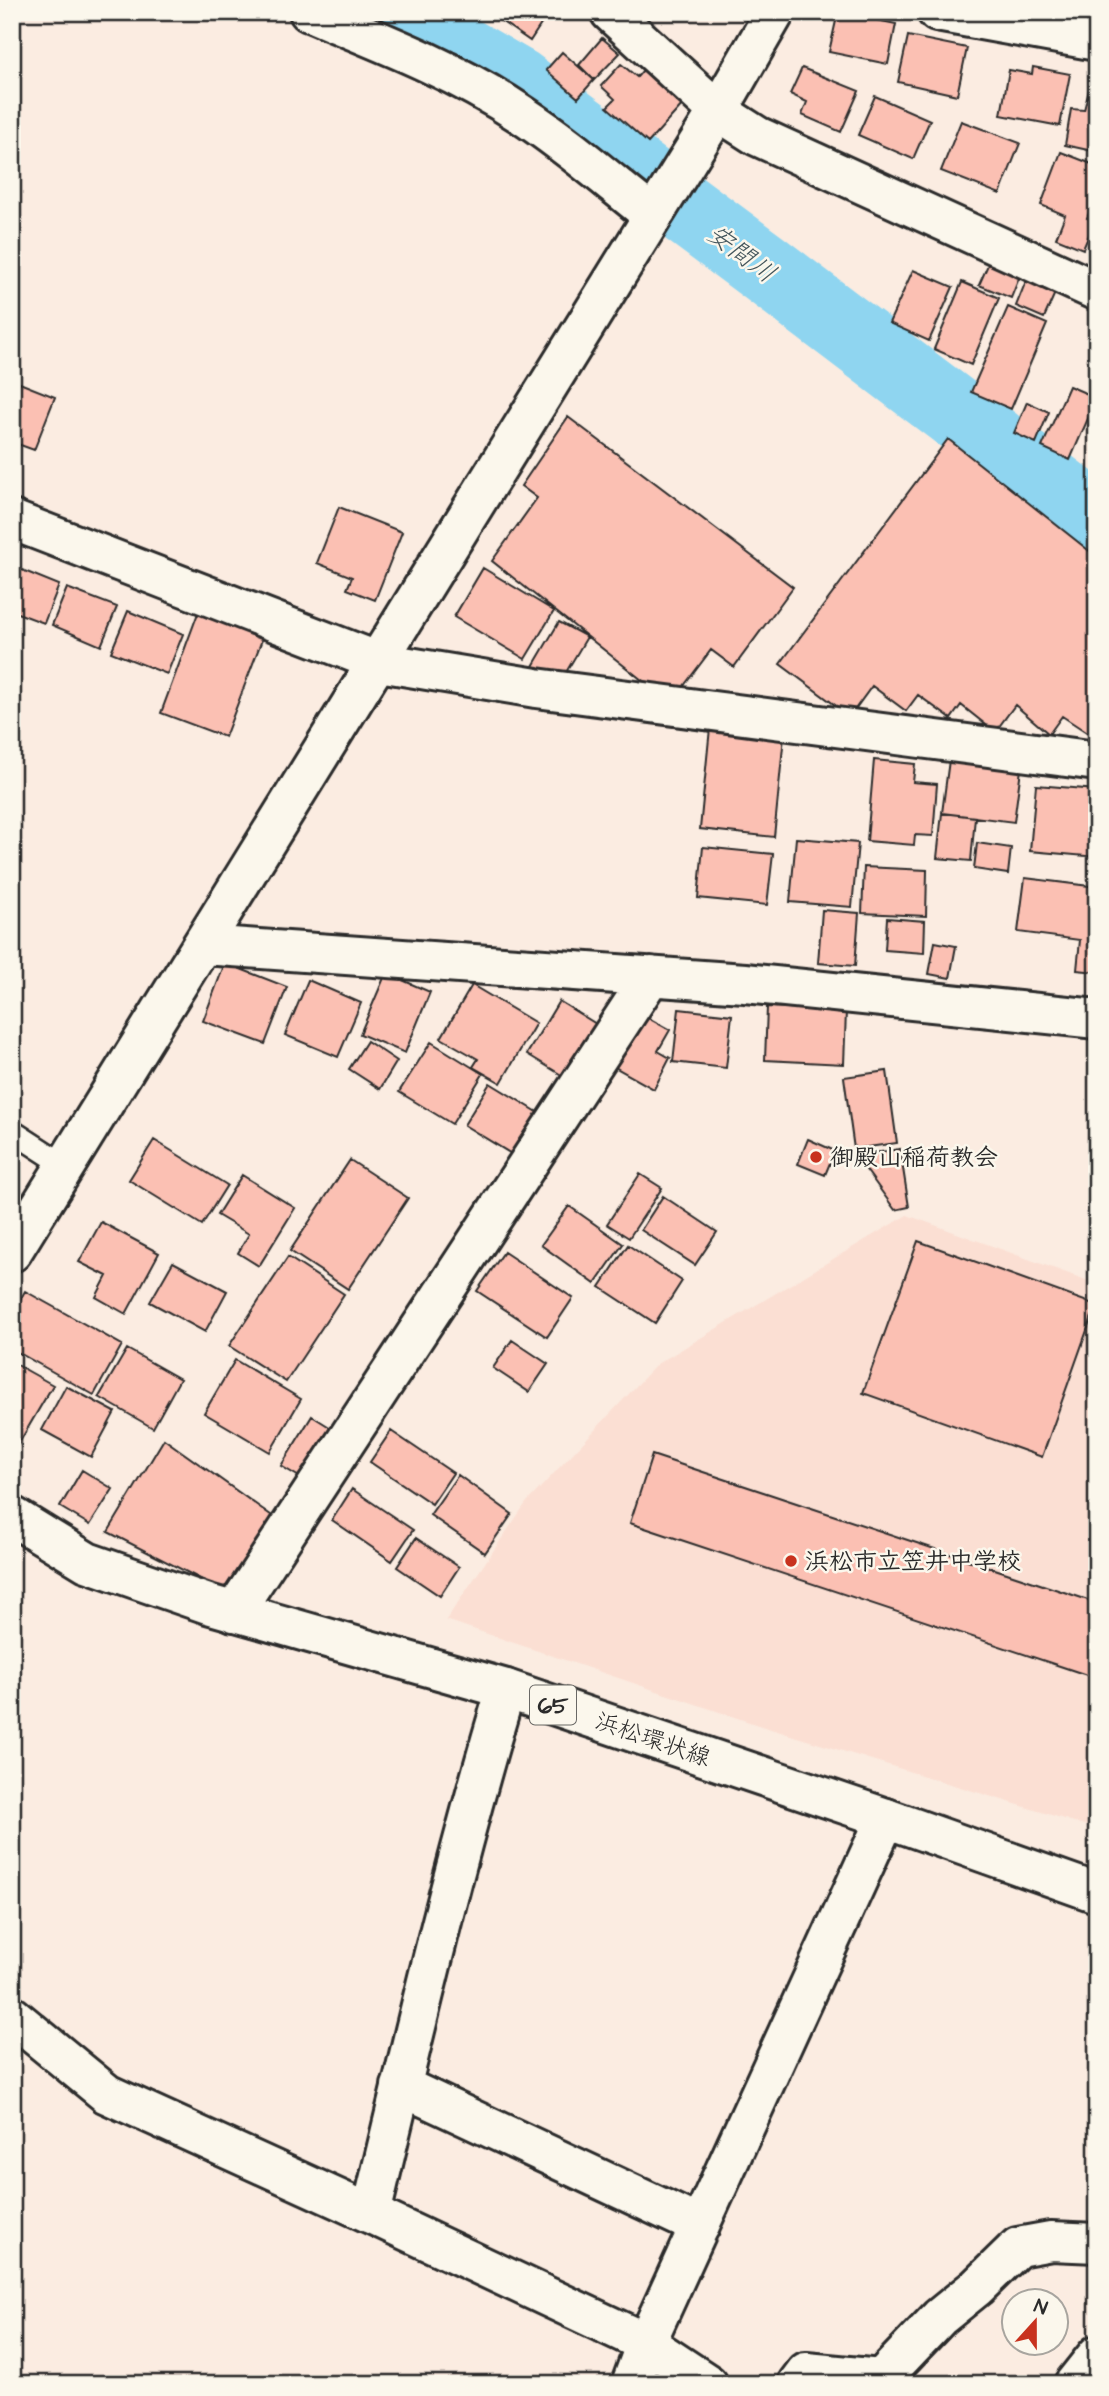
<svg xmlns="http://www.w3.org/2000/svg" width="1109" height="2396" font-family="'Architects Daughter','Klee One',sans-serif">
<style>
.built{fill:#fbdfd3}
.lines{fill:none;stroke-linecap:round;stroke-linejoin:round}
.river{stroke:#8fd5f0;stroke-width:72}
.building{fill:#fbc0b3;stroke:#2b2b2b;stroke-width:2}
.service-casing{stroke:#2b2b2b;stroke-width:26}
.minor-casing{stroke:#2b2b2b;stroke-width:44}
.primary-casing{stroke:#2b2b2b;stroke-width:44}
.service{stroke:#fbf7ec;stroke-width:21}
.minor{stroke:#fbf7ec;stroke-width:38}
.primary{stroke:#fbf7ec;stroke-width:38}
.poi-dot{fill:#c8321e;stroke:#fbf7ec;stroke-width:2.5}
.labels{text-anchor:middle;stroke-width:5;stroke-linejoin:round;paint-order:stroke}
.shield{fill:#fbf7ec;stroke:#696865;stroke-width:2}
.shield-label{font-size:23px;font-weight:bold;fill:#2b2b2b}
.poi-label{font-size:24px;font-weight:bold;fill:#2b2b2b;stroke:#fbf7ec;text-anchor:start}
.street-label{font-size:24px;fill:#2b2b2b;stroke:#fbf7ec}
.water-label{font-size:26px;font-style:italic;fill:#44565c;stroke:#fbf7ec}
</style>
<rect width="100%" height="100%" fill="#fbece1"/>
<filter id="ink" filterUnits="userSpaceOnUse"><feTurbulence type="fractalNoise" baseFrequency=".0143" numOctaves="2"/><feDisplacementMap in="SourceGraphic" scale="14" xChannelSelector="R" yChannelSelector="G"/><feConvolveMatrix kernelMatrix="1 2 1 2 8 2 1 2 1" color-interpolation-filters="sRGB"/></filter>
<g filter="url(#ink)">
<path class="built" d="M907,1215L1097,1284V1829L761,1726L446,1620L526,1503L657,1364Z"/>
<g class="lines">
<path class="river" d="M372,12L448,44L517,84L763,267L1097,520"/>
</g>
<path class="building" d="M488,12H549L530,41Z
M838,12L896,24L888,64L829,52Z
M908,36L967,48L957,95L898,82Z
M602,38L620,53L594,80L579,65Z
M562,52L594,80L578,98L546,70Z
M621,64L637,77L643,70L683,104L648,143L607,107L615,99L601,86Z
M1033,67L1070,74L1060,126L1001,115L1009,70L1032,74Z
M802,68L859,91L841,132L802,115L807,102L790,94Z
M1089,90L1097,92V152L1065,145L1071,109L1084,110Z
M875,96L930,120L913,159L858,135Z
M961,121L1020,143L1000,194L941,171Z
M1061,152L1097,166V194L1087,218L1095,221L1083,249L1056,238L1065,215L1041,205Z
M990,260L1021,273L1011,298L979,285Z
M913,270L953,287L929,341L889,323Z
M1026,281L1055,293L1044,318L1016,306Z
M962,282L999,298L971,365L934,349Z
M1008,307L1047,324L1011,409L971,392Z
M12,380L55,397L34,450L12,442Z
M1069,386L1097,398L1070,460L1042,447Z
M1027,402L1049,412L1036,443L1014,433Z
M568,417L793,587L734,667L711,650L680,691L647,684L492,561L537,498L521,486Z
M948,439L1097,557V739L1062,716L1049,734L1015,705L995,732L961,705L951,719L918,695L906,711L872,686L850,716L780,664Z
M339,507L402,532L375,600L347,589L352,577L317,563Z
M12,566L59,585L44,623L12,611Z
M483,568L554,611L525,659L454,617Z
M67,588L117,607L101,646L52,625Z
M128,611L183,634L167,674L111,652Z
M198,613L263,637L225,737L161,713Z
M559,622L587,637L562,679L529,673Z
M710,728L784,736L774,837L700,829Z
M874,760L915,764L913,782L937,784L933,836L915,835L914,845L867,841Z
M949,760L1021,769L1014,822L942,813Z
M1036,785L1097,790V857L1030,851Z
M942,813L975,817L971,861L937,858Z
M796,838L858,843L852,907L790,902Z
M977,843L1011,848L1008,874L974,869Z
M703,847L773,854L767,905L698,898Z
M864,867L927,870L926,916L862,913Z
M1025,878L1097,887V972L1077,970L1080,940L1018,932Z
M822,910L859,913L855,966L818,963Z
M887,918L925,921L924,953L885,950Z
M935,942L956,946L950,978L929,974Z
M225,963L287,987L265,1044L203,1021Z
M386,973L430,992L405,1053L360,1034Z
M308,980L361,1003L338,1057L285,1035Z
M472,985L536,1023L501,1083L473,1067L478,1059L441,1038Z
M559,1001L601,1027L568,1079L527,1054Z
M767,1007L846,1011L844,1064L765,1060Z
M679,1009L732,1015L726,1068L673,1062Z
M641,1014L670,1030L658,1051L670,1058L654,1089L613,1066Z
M367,1041L397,1061L380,1089L349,1069Z
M431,1042L483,1074L452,1124L399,1092Z
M887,1071L897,1143L854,1149L844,1077Z
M490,1083L544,1116L518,1158L464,1125Z
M808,1139L835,1151L825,1175L798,1164Z
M154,1140L227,1185L202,1225L129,1180Z
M900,1149L909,1207L895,1210L856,1156Z
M350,1160L408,1198L348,1289L290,1251Z
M640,1174L662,1188L629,1238L607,1224Z
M242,1175L295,1208L259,1266L238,1253L249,1234L217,1215Z
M663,1196L717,1232L695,1265L641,1230Z
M569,1206L623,1244L595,1284L541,1245Z
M101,1222L159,1253L126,1314L96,1297L107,1276L79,1262Z
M918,1241L1096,1305L1042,1457L863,1393Z
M628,1245L682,1281L655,1323L600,1287Z
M504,1252L573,1298L547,1337L477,1291Z
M288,1257L344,1294L286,1382L229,1346Z
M173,1262L227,1291L205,1332L150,1302Z
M25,1291L122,1345L94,1395L12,1349V1314Z
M512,1340L548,1364L529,1392L493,1368Z
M127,1349L180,1379L153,1428L99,1397Z
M235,1360L301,1399L270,1452L204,1413Z
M12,1362L53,1385L12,1455Z
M66,1386L115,1412L91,1457L42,1430Z
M312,1416L336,1431L306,1481L281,1466Z
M391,1431L453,1473L432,1504L370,1462Z
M164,1439L275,1518L232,1583L220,1589L108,1532Z
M652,1455L1097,1603L1096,1678L630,1523Z
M82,1470L113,1489L90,1525L60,1507Z
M458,1475L512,1514L485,1553L430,1515Z
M352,1489L413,1530L392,1561L332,1520Z
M416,1538L459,1567L440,1596L397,1567Z"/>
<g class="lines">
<g class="service-casing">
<path id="service" d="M12,1131L66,1166"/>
</g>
<g class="minor-casing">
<path id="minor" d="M309,12C382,42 455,70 521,114C567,144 609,181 652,215
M610,12L718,111L757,136L1097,291
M937,12L1097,41
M12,520L379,662L536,688L1097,761
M203,945L745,983L1097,1019
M12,1252L718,111L775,12
M234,1612L651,976
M12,2016L107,2094L371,2214L646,2343L708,2384
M401,2086L700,2226
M371,2214C413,2038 454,1861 506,1689
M631,2384L646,2343L886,1818
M797,2384L806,2372L881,2379L940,2317L977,2287L1018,2247L1051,2241L1097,2243
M1074,2384L1097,2355"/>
</g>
<g class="primary-casing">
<path id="primary" d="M12,1516L87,1562L208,1604L506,1689L886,1818L1097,1893"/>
</g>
<use href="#service" class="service"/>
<use href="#minor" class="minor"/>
<use href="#primary" class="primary"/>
</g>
</g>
<g class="poi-dot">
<circle cx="816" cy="1157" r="7"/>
<circle cx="791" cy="1561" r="7"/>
</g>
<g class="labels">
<rect class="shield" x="530" y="1685.5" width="46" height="39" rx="5"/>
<g class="shield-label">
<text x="553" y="1713">65</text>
</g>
<g class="poi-label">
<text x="830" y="1165">御殿山稲荷教会</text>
<text x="805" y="1569">浜松市立笠井中学校</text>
</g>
<g class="street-label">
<text transform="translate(653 1739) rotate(19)" y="8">浜松環状線</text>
</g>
<g class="water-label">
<text transform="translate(742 253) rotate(37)" y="9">安間川</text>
</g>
</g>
<rect width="1109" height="2396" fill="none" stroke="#fbf7ec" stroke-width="42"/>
<rect x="21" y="21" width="1067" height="2354" fill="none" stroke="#2b2b2b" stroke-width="2.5" filter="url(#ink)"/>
<g transform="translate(1035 2322) rotate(21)"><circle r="33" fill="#fbf7ec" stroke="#a8a59f" stroke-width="2"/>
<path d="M0-5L12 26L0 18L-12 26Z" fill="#c8321e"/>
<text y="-10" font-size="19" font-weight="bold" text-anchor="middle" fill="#2b2b2b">N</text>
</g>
</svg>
